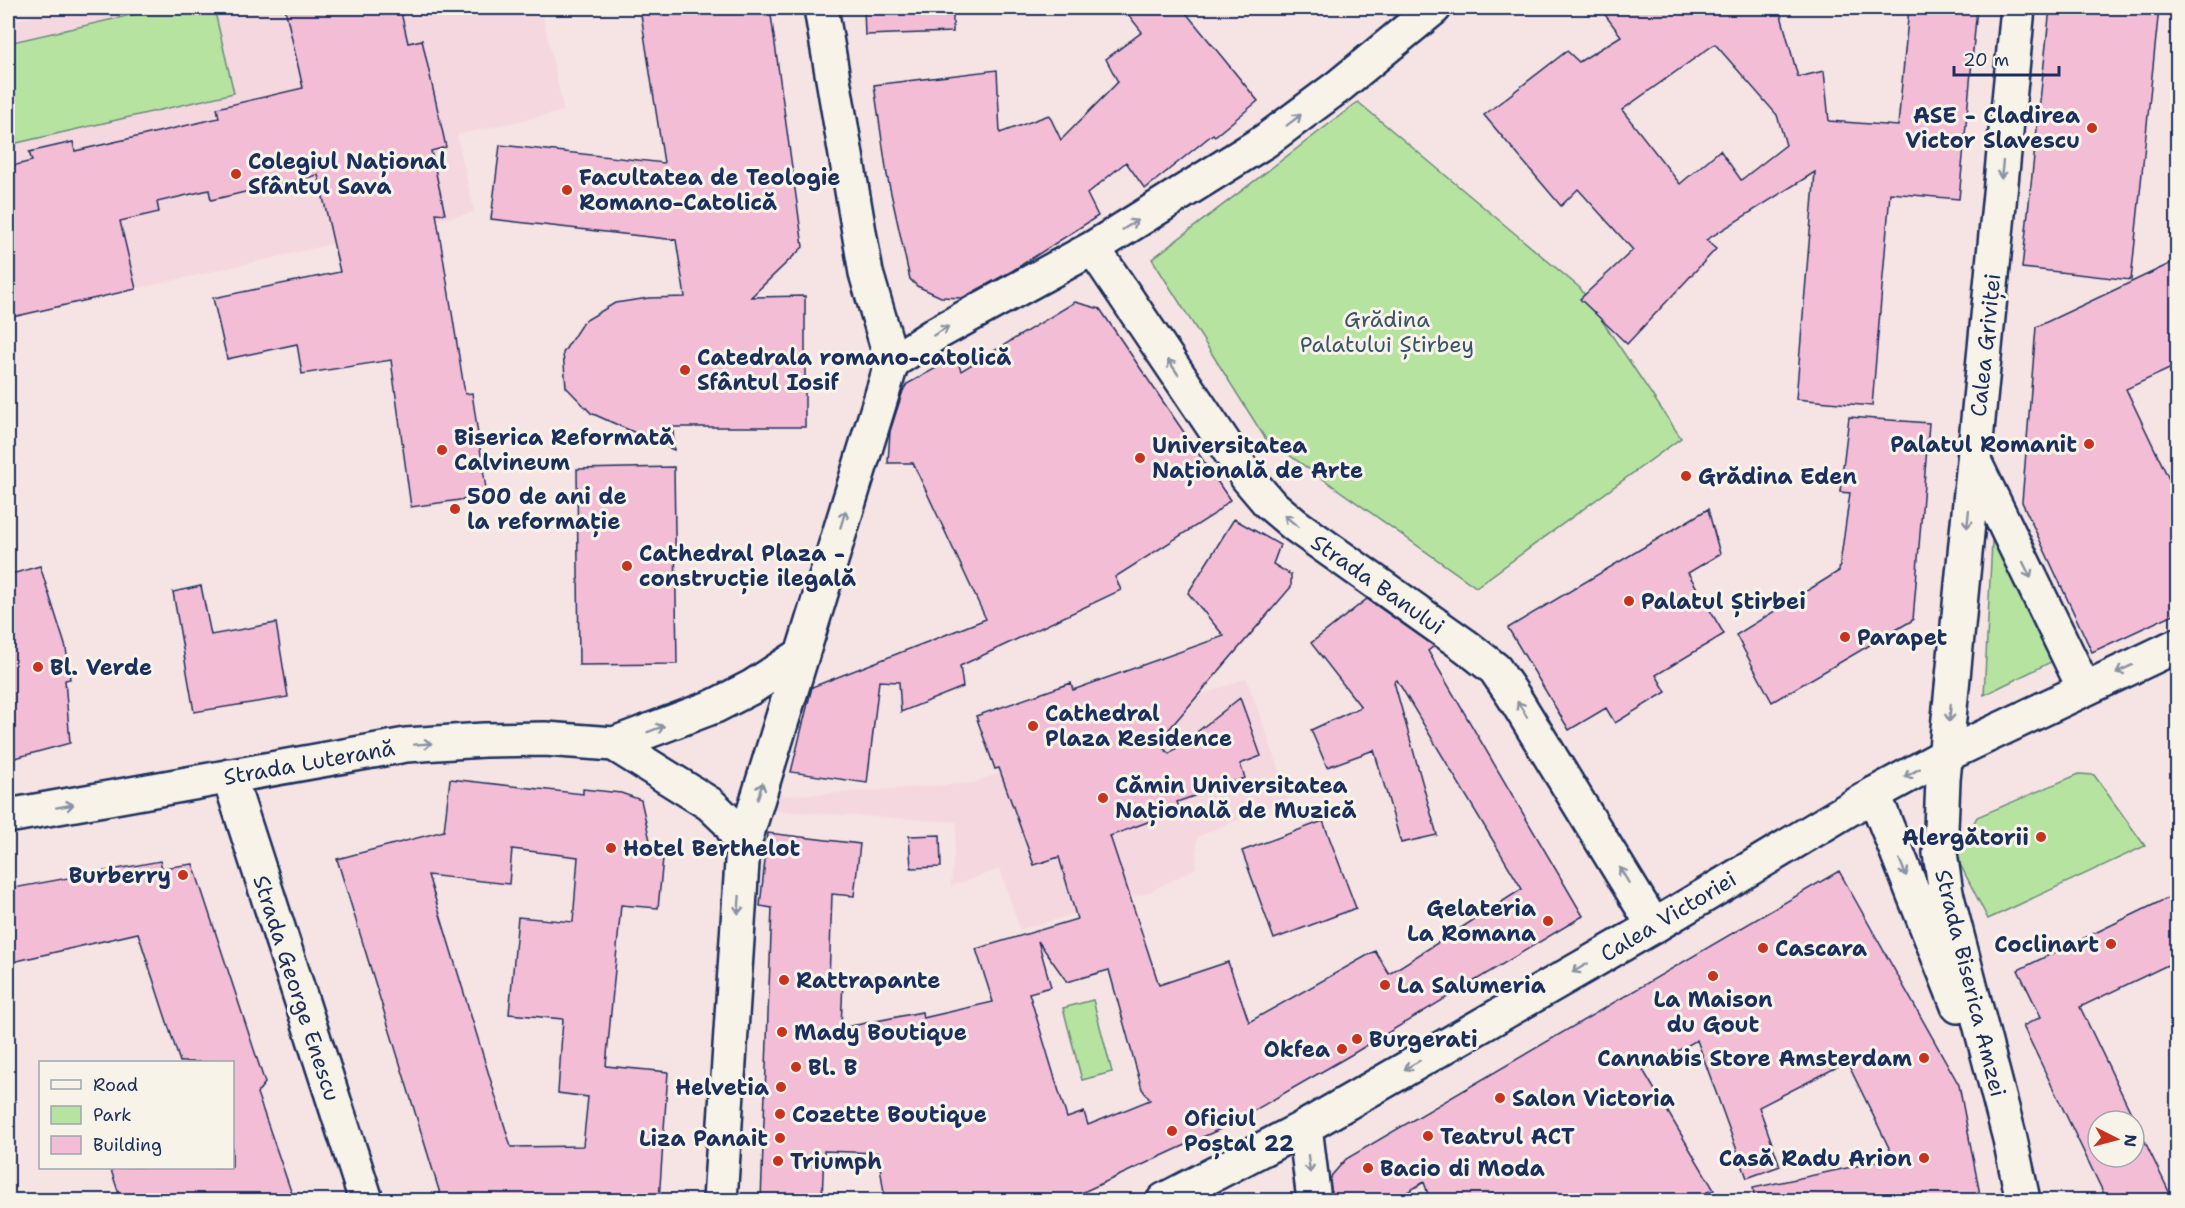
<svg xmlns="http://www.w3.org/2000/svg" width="2185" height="1208" font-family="'Shantell Sans',sans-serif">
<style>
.built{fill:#f5d8df}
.green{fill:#b7e3a0;stroke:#69897f;stroke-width:1.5}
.building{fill:#f4bdd6;stroke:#1b2f5e;stroke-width:1.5;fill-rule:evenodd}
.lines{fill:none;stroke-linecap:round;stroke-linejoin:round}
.minor-casing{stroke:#1b2f5e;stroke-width:38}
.major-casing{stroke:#1b2f5e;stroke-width:38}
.minor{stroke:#f7f3e8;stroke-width:33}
.major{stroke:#f7f3e8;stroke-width:33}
.oneway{stroke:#8991a3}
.poi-dot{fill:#c8321e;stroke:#f7f3e8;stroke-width:2}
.labels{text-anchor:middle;stroke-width:6;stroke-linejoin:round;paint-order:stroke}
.poi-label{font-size:22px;font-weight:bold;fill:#1b2f5e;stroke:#f7f3e8;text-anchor:start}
.park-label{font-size:22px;fill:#3a536b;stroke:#f7f3e8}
.street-label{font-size:22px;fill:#1b2f5e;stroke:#f7f3e8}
</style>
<rect width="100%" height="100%" fill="#f6e3e3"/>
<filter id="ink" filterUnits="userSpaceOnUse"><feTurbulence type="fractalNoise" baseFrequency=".0167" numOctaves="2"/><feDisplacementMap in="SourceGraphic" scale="12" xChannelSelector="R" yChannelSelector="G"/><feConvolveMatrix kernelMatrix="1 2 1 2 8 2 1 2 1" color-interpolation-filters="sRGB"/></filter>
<g filter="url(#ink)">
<path class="built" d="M70,8H541L564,111L457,135L474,212L8,318V22Z
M1246,678L1290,798L1197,837L1196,868L1150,892L1020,930L1000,869L951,886L957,822L765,810L768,796L839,793L973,783Z"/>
<path class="green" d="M162,8H214L234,93L8,145V43Z
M1358,102L1580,288L1681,438L1476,587L1265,438L1152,259Z
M1993,523L2057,659L1984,695Z
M2079,774L2094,775L2145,846L1988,919L1956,856L1977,817Z
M1093,1000L1112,1072L1082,1080L1063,1008Z"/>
<path class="building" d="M285,8H400L408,43L422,40L446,147L431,151L445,214L436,213L465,394L472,393L487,496L411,507L391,360L302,374L297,344L227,359L213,298L340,272L318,175L211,200L209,190L157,202L159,212L120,221L136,289L8,318V167L32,161L29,152L73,142L75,151L219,118L217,108L303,88Z
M640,8H770L803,247L751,297L805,296V427H673L674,450L591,413L566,387L563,353L583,322L615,303L649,298L685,297L676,240L491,219L500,145L664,163Z
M864,8H953V32L865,35Z
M1123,8H1182L1258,101L1215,136L1213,134L1145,189L1126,162L1087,194L1098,216L1012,271L962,298L941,297L917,286L910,279L887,175L874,85L997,70L1000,133L1049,115L1061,140L1118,82L1106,59L1142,32Z
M1600,8H1779L1798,77L1824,71L1829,121L1898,126L1909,8H1977L1959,199L1890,193L1872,406L1796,399L1815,172L1706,240L1716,249L1627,344L1580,299L1633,250L1578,189L1561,206L1484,115L1567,51L1579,62L1621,36ZM1715,44L1777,115L1786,145L1741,180L1720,150L1680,184L1622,110Z
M2050,8H2159L2131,280L2022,268Z
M2178,260V365L2126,389L2178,498V612L2092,652L2022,502L2036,327Z
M1075,302L1100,309L1230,500L1213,515L1115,577L1121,590L960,666L963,687L901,712L899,682L879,681L867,783L791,772L812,687L986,619L913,463H888L890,431L903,391L907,384L956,357L961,371Z
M1849,417L1929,423L1913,620L1772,702L1736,635L1839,571L1850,493L1840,492Z
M674,467L677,664L579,665L577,469Z
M1708,509L1720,554L1688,573L1724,634L1656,675L1666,692L1615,723L1606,708L1569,730L1508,628Z
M1234,519L1280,545L1273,564L1291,575V587L1158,742L1169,754L1240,698L1261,756L1240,764L1245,778L1177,802L1180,810L1110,836L1159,985L1228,962L1249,1022L1375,951L1389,974L1522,889L1397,680L1394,682L1437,835L1401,843L1374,750L1327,767L1311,730L1361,707L1311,643L1367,599L1434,646L1428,651L1583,916L1349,1056L1229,1125L1066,1200H885L878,1153L824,1151L822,1200H761L772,908L760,906L768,833L860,844L854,896L832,894L829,980H843L841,1028L922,1012L923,1018L993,1002L976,949L1077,919L1059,857L1034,865L999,768L995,769L976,716L1071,683L1073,690L1224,636L1188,593ZM1038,941L1067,982L1109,970L1142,1089L1150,1100L1088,1125L1084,1112L1067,1118L1029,993L1051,987Z
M40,566L66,648L70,679L65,680L70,743L15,758L8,729V575Z
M201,586L211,635L276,623L288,697L194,712L173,592Z
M450,779L583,794V789L621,793L641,800L651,845L664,848L658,908L621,905L606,1066L668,1072L659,1200H442L337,859L444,831ZM512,849L578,857L573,922L518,917L509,1014L563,1019L558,1093L588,1097L583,1146L511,1147L428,875L509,884Z
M1323,821L1356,908L1274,939L1242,851Z
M940,835L941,867L911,868L909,836Z
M160,861L162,868L193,864L265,1083L257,1093L294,1200H121L110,1167H232V1062H180L138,933L8,963V889Z
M1839,871L1959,1085L1981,1200H1755L1753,1188L1894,1158L1847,1062L1759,1107L1780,1166L1747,1178L1697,1040L1643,1070L1714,1190L1707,1192L1710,1200H1430L1424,1182L1394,1200H1332L1330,1180L1332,1175L1346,1159Z
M2178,893V960L2080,1007L2173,1200H2107L2023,1026L2041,1017L2018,970ZM2098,1121H2134V1157H2098Z"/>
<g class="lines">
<g class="minor-casing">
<path id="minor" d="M2018,8L1943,780L1940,853L1946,893L2010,1139L2023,1200
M1093,248L1247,477L1269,503L1295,525L1467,647L1495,669L1514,697L1654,926
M892,362L937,333L1093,248L1265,141L1339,86L1434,8
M1974,461L2084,688
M614,744L710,804L729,822L743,847
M229,776L366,1200
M1874,794L1958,1006
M8,816L406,745L484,740L545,739L614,744L715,706L752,687L801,655
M1305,1127L1314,1200
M720,1200L743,847L892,362L866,273L821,8"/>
</g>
<g class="major-casing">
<path id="major" d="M1164,1200L1305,1127L1654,926L1874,794L1946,755L2178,645"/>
</g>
<use href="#minor" class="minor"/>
<use href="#major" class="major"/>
</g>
<defs><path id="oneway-shaft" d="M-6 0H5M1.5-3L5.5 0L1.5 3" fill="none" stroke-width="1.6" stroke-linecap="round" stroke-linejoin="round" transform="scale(1.5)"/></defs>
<g class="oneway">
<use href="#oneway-shaft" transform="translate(1294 120) rotate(-37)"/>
<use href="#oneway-shaft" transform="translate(2002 170) rotate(96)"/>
<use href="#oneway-shaft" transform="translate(1130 225) rotate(-32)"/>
<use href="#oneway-shaft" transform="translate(941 331) rotate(-30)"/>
<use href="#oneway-shaft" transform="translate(1173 367) rotate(-124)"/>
<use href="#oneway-shaft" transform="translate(843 519) rotate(-73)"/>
<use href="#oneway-shaft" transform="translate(1968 519) rotate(96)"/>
<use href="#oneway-shaft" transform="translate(1291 521) rotate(-141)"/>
<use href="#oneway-shaft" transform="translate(2027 570) rotate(64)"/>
<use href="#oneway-shaft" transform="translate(2124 669) rotate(155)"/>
<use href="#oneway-shaft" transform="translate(1522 709) rotate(-122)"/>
<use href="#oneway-shaft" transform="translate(1950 713) rotate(95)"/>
<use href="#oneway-shaft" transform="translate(656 729) rotate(-21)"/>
<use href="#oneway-shaft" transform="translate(423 744) rotate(-4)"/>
<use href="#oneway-shaft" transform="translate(1912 773) rotate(151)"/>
<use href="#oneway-shaft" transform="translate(760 791) rotate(-73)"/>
<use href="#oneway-shaft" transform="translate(65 806) rotate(-10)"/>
<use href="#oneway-shaft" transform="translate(1903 868) rotate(68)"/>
<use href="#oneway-shaft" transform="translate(1624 875) rotate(-121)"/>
<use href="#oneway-shaft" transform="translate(739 905) rotate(94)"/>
<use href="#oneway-shaft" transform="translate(1580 968) rotate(150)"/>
<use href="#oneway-shaft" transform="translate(1412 1065) rotate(150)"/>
<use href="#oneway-shaft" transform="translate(1309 1164) rotate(83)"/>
</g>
</g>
<g class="poi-dot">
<circle cx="2092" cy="128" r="6"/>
<circle cx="236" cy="174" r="6"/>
<circle cx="567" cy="190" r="6"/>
<circle cx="685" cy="370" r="6"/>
<circle cx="2089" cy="444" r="6"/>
<circle cx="442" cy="450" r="6"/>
<circle cx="1140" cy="458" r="6"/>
<circle cx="1686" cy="476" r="6"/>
<circle cx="455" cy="509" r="6"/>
<circle cx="627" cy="566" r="6"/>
<circle cx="1629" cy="601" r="6"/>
<circle cx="1845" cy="637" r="6"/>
<circle cx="38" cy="667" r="6"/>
<circle cx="1033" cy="726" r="6"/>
<circle cx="1103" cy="798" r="6"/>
<circle cx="2041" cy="837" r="6"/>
<circle cx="611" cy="848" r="6"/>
<circle cx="183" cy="875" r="6"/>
<circle cx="1548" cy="921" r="6"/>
<circle cx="2111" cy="944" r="6"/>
<circle cx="1763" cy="948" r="6"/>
<circle cx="1713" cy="976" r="6"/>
<circle cx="784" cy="980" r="6"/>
<circle cx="1385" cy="985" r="6"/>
<circle cx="782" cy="1032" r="6"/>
<circle cx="1357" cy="1039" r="6"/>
<circle cx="1342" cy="1049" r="6"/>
<circle cx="1924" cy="1058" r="6"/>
<circle cx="796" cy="1067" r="6"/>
<circle cx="781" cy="1087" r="6"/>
<circle cx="1500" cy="1098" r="6"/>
<circle cx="780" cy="1114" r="6"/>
<circle cx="1172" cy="1131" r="6"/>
<circle cx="1428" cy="1136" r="6"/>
<circle cx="780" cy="1138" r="6"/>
<circle cx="1924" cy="1158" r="6"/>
<circle cx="778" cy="1161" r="6"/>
<circle cx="1368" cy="1168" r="6"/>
</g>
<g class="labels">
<g class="poi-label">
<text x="2080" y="123" text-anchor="end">ASE - Cladirea<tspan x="2080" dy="25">Victor Slavescu</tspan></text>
<text x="248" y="169">Colegiul Național<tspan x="248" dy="25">Sfântul Sava</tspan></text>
<text x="579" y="185">Facultatea de Teologie<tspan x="579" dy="25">Romano-Catolică</tspan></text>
<text x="697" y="365">Catedrala romano-catolică<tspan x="697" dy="25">Sfântul Iosif</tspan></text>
<text x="454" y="445">Biserica Reformată<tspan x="454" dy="25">Calvineum</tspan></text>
<text x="2077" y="452" text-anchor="end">Palatul Romanit</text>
<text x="1152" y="453">Universitatea<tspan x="1152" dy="25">Națională de Arte</tspan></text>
<text x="1698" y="484">Grădina Eden</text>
<text x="467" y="504">500 de ani de<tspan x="467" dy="25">la reformație</tspan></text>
<text x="639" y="561">Cathedral Plaza -<tspan x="639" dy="25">construcție ilegală</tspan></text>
<text x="1641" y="609">Palatul Știrbei</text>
<text x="1857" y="645">Parapet</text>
<text x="50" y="675">Bl. Verde</text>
<text x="1045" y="721">Cathedral<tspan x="1045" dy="25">Plaza Residence</tspan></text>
<text x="1115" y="793">Cămin Universitatea<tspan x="1115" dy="25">Națională de Muzică</tspan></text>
<text x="2029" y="845" text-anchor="end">Alergătorii</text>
<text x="623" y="856">Hotel Berthelot</text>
<text x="171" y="883" text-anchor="end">Burberry</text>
<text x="1536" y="916" text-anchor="end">Gelateria<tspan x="1536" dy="25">La Romana</tspan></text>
<text x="2099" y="952" text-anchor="end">Coclinart</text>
<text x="1775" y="956">Cascara</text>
<text x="796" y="988">Rattrapante</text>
<text x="1397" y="993">La Salumeria</text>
<text x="1713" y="1007" text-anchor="middle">La Maison<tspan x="1713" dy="25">du Gout</tspan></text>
<text x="794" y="1040">Mady Boutique</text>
<text x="1369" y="1047">Burgerati</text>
<text x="1330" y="1057" text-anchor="end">Okfea</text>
<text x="1912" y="1066" text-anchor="end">Cannabis Store Amsterdam</text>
<text x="808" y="1075">Bl. B</text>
<text x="769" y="1095" text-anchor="end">Helvetia</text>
<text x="1512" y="1106">Salon Victoria</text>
<text x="792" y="1122">Cozette Boutique</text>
<text x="1184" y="1126">Oficiul<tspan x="1184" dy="25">Poștal 22</tspan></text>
<text x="1440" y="1144">Teatrul ACT</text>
<text x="768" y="1146" text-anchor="end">Liza Panait</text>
<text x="1912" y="1166" text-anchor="end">Casă Radu Arion</text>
<text x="790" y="1169">Triumph</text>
<text x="1380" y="1176">Bacio di Moda</text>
</g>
<g class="park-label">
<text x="1387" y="327">Grădina<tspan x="1387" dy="25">Palatului Știrbey</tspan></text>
</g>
<g class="street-label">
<text transform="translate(1985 345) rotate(-84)" y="8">Calea Griviței</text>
<text transform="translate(1378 584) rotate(35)" y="8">Strada Banului</text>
<text transform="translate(309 762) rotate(-10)" y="8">Strada Luterană</text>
<text transform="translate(1668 916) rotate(-31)" y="8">Calea Victoriei</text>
<text transform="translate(1971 983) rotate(76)" y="8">Strada Biserica Amzei</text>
<text transform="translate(297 988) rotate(72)" y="8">Strada George Enescu</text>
</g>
</g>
<rect width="2185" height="1208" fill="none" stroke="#f7f3e8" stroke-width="30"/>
<rect x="15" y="15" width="2155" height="1178" fill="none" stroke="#1b2f5e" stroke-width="2" filter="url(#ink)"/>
<rect x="39" y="1061" width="195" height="108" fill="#f7f3e8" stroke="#9fa5b1" stroke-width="1.5"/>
<rect x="51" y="1080" width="30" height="9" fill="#f7f3e8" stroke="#9fa5b1" stroke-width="1.5"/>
<text x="93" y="1091" font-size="18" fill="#1b2f5e">Road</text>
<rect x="51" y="1106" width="30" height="18" fill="#b7e3a0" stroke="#9fa5b1" stroke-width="1.5"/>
<text x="93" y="1121" font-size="18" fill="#1b2f5e">Park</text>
<rect x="51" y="1136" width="30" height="18" fill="#f4bdd6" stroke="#9fa5b1" stroke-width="1.5"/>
<text x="93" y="1151" font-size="18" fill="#1b2f5e">Building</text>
<g transform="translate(2116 1139) rotate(96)"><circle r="28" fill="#f7f3e8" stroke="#9fa5b1" stroke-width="1.5"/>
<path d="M0-4.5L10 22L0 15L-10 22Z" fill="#c8321e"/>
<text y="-9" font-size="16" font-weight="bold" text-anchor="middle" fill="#1b2f5e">N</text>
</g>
<path d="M1954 66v9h105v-9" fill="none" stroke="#1b2f5e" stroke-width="3"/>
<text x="1963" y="66" font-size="18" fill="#1b2f5e" stroke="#f7f3e8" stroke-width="4.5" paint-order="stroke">20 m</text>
</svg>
